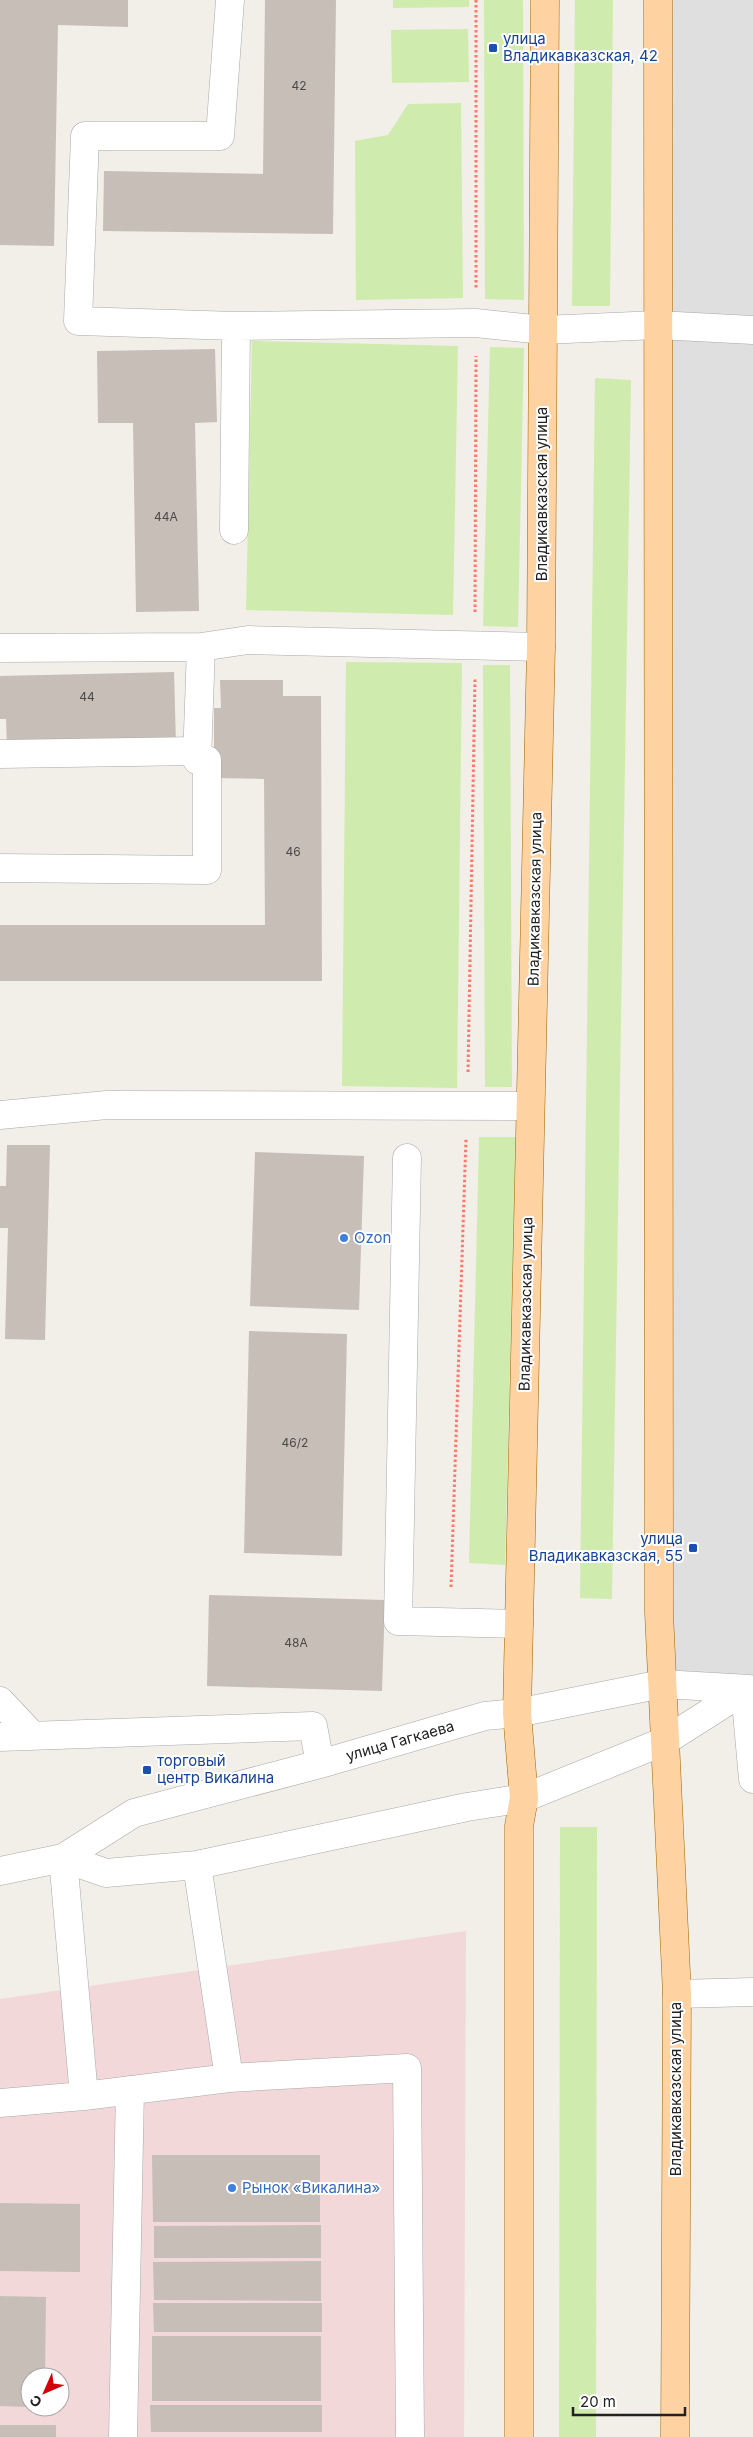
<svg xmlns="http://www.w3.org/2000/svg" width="753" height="2437" font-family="Inter,sans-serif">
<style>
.residential{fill:#e0dfdf}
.commercial{fill:#f2d8d8;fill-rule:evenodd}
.grass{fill:#cfecae}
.building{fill:#c7beb7}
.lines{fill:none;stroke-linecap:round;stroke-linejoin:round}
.minor-casing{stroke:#a9a9a9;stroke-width:29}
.major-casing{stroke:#9f6400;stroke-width:29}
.path{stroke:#fe776d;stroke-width:3;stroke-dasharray:2.5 2.5;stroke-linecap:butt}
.minor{stroke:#fff;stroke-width:28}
.major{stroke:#fed2a1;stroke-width:28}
.transit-dot{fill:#1a4fb4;stroke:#fff;stroke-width:2}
.shop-dot{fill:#3f7fe0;stroke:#fff;stroke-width:2}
.labels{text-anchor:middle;stroke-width:4;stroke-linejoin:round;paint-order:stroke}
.number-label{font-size:12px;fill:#4b4947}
.transit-label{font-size:15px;fill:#164399;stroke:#fff;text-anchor:start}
.street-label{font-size:15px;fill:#222;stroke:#fff}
.shop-label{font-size:15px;fill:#366cbe;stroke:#fff;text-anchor:start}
</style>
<rect width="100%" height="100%" fill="#f2eee8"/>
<path class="residential" d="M658,0H753V1688L662,1684Z"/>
<path class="commercial" d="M466,1931L464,2437H0V1999ZM30,2377H60V2407H30Z"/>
<path class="grass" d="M393,0H469V7L393,8Z
M484,0H523L524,300L485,299Z
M575,0H613L610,306H572Z
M468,29L469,82L392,83L391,30Z
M461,103L463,298L356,300L355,141L388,135L408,104Z
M252,341L458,346L453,615L246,610Z
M490,347L524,348L518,627L483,626Z
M595,378L631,380L612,1599L580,1598Z
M346,662L462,663L457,1088L342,1086Z
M483,665H510L512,1087H485Z
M479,1137H516L505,1565L469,1563Z
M560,1827H597L596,2437H559Z"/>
<path class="building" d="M0,0H128V27L58,25L54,246L0,245Z
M265,0H336L333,234L103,231L104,171L263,174Z
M215,349L217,422L195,423L199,611L136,612L133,423H98L97,351Z
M174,672L176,744L7,747L6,719H0V676Z
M220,680H283V696H321L322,981H0V925H265L264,779L214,778V708H221Z
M7,1145H50L45,1340L5,1339L8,1228H0V1186H6Z
M255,1152L364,1156L359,1310L250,1306Z
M249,1331L347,1334L342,1556L244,1553Z
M209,1595L385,1600L382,1691L207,1686Z
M152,2155H320V2222H153Z
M0,2203L80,2204V2272L0,2271Z
M321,2225V2258H154V2226Z
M321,2261V2301L154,2300L153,2262Z
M0,2296L46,2297L45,2377H30V2407L0,2406Z
M153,2303H322V2332H154Z
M152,2336H321V2401H152Z
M150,2405H322V2432H151Z
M0,2425H56V2437H0Z"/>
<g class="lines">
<g class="minor-casing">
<path id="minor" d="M230,0L220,136H85L78,321L236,326
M234,530L236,326L476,323L543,330L657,325L753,330
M0,648L201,647
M0,754L198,751
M0,868L207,870V760H197L201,647L248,640L541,647
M0,1115L107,1105L530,1106
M407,1158L398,1621L519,1624
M0,1701L32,1735
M0,1737L313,1726L320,1764
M63,1858L106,1873L197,1865L467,1807L524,1798L665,1741L745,1690L753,1779
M63,1858L84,2096
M197,1865L229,2078
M0,1871L63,1858L134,1813L320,1764L485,1716L517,1713L662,1684L749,1689
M677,1994L753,1992
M0,2103L84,2096L229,2078L407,2068L410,2437
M123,2437L130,2090"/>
</g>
<g class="major-casing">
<path id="major" d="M658,0L659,1613L677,1994L675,2437
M519,2437V1826L524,1798L517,1713L541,647L545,0"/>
</g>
<path class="path" d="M476,0V290
M475,612L476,356
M468,1072L475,678
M451,1587L466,1138"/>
<use href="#minor" class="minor"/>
<use href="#major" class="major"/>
</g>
<g class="transit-dot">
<rect x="488" y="43" width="10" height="10" rx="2.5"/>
<rect x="688" y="1543" width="10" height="10" rx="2.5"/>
<rect x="142" y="1765" width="10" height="10" rx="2.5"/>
</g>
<g class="shop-dot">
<circle cx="344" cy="1238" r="5"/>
<circle cx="232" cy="2188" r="5"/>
</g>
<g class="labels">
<g class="number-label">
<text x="299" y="90">42</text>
<text x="166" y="521">44А</text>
<text x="87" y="701">44</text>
<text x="293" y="856">46</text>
<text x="295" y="1447">46/2</text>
<text x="296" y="1647">48А</text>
</g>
<g class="transit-label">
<text x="503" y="44">улица<tspan x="503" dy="17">Владикавказская, 42</tspan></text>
<text x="683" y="1544" text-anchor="end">улица<tspan x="683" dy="17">Владикавказская, 55</tspan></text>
<text x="157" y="1766">торговый<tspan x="157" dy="17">центр Викалина</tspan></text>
</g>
<g class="street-label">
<text transform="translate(542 494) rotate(-90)" y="5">Владикавказская улица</text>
<text transform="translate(535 899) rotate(-89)" y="5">Владикавказская улица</text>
<text transform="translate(526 1304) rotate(-89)" y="5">Владикавказская улица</text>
<text transform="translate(400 1741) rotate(-16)" y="5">улица Гагкаева</text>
<text transform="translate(676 2089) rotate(-90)" y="5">Владикавказская улица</text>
</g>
<g class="shop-label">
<text x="354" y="1243">Ozon</text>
<text x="242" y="2193">Рынок «Викалина»</text>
</g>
</g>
<g transform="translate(45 2392) rotate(225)"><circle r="24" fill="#ffffff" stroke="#a7a7a7"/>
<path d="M0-4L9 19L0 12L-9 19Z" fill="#d30008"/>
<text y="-8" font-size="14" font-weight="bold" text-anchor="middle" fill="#222222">С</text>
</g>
<path d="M573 2407v8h112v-8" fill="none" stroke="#222222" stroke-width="2.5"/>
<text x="580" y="2407" font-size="15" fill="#222222" stroke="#ffffff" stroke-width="4" paint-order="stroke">20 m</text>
</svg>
